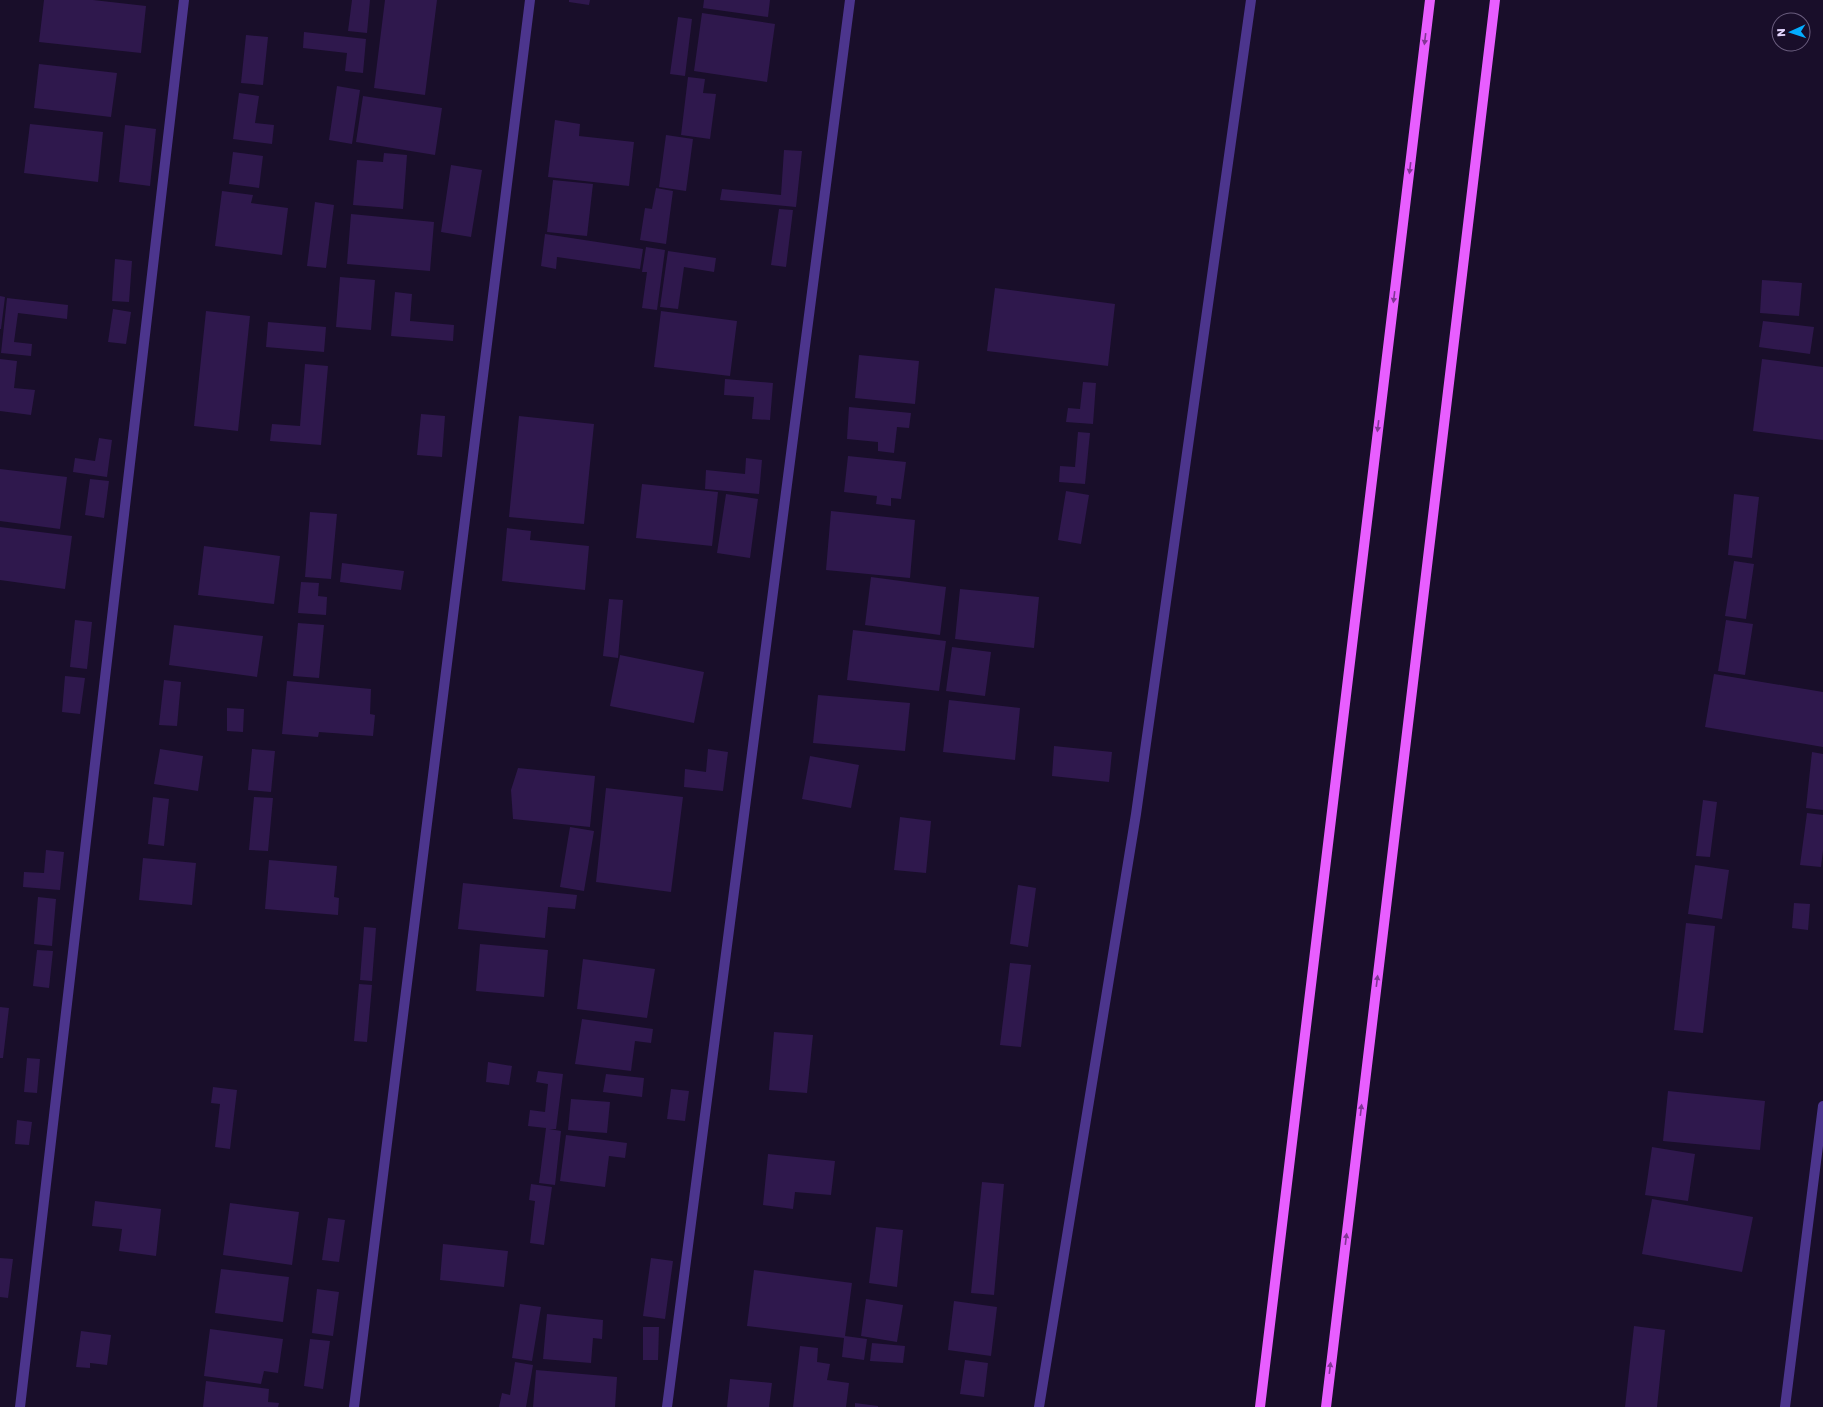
<svg xmlns="http://www.w3.org/2000/svg" width="1823" height="1407" font-family="Poppins,sans-serif">
<style>
.building{fill:#2f184d}
.lines{fill:none;stroke-linecap:round;stroke-linejoin:round}
.minor{stroke:#4c358d;stroke-width:10}
.major{stroke:#e85eff;stroke-width:10}
.oneway{fill:#803694}
</style>
<rect width="100%" height="100%" fill="#190e2a"/>
<path class="building" d="M44,0H93L146,6L141,53L39,42Z
M352,0H370L367,33L348,31Z
M385,0H437L425,95L374,88Z
M569,0H590L589,5L569,2Z
M704,0H770L768,17L703,8Z
M702,13L775,24L767,82L694,71Z
M678,17L692,19L685,76L670,74Z
M304,32L366,39L363,73L345,71L347,53L303,48Z
M246,35L268,37L263,85L241,83Z
M39,64L117,73L111,117L34,108Z
M688,77L705,79L703,93L716,94L710,139L681,135Z
M337,86L360,90L352,144L329,140Z
M239,93L259,96L255,123L274,125L272,144L233,139Z
M363,96L442,108L435,155L356,142Z
M555,120L580,124L579,136L634,142L629,186L548,177Z
M30,124L103,132L98,182L24,173Z
M125,125L156,129L150,186L119,182Z
M666,135L693,139L686,191L659,187Z
M784,150L802,151L796,207L720,200L722,189L781,195Z
M233,152L263,156L259,188L229,184Z
M384,153L407,155L403,209L353,205L357,160L383,162Z
M451,165L482,170L471,237L441,232Z
M553,180L593,184L587,236L547,232Z
M656,188L673,191L666,244L640,240L645,208L652,209Z
M222,191L253,195L251,203L288,208L282,255L215,246Z
M315,202L334,205L326,268L307,266Z
M779,209L793,210L786,267L771,265Z
M351,214L434,222L430,271L347,264Z
M545,234L643,249L640,269L557,257L556,269L541,266Z
M646,247L665,250L657,310L642,308L647,272H642Z
M668,251L716,258L714,272L684,267L678,309L660,307Z
M115,259L132,261L129,302L112,301Z
M340,277L375,280L371,330L336,327Z
M1762,280L1802,283L1799,316L1760,313Z
M995,288L1115,304L1108,366L987,351Z
M395,292L412,294L410,321L454,325L453,341L391,336Z
M0,296L5,297L1,329H0Z
M7,298L68,305L67,319L18,313L14,342L32,344L31,356L1,353Z
M113,309L131,312L126,344L108,342Z
M206,311L250,316L238,431L194,426Z
M661,311L737,321L730,376L654,367Z
M1763,321L1814,327L1810,354L1759,347Z
M268,322L326,327L324,352L266,347Z
M859,355L919,361L915,404L855,398Z
M0,359L17,361L14,388L35,390L31,415L0,411Z
M1762,359L1823,367V440L1753,431Z
M305,364L328,366L321,445L270,441L272,424L300,426Z
M725,379L773,383L770,420L752,419L754,397L724,395Z
M1083,382L1096,383L1093,424L1066,422L1068,408L1080,409Z
M849,407L911,413L909,428L897,427L894,453L878,451V442L847,439Z
M421,414L445,416L442,457L417,455Z
M519,416L594,424L584,524L509,517Z
M1078,432L1090,433L1085,484L1059,482L1060,466L1075,467Z
M99,438L112,440L107,477L73,472L75,458L95,461Z
M848,456L906,462L901,499L891,498V506L876,504L877,496L844,492Z
M746,458L762,460L759,494L705,489L706,470L745,474Z
M0,469L67,477L60,529L0,521Z
M90,479L109,481L104,518L85,515Z
M642,484L718,492L712,546L636,538Z
M1066,491L1089,495L1081,544L1058,540Z
M726,494L758,499L750,558L717,553Z
M1734,494L1759,497L1752,558L1728,555Z
M831,511L915,520L910,578L826,570Z
M310,512L337,514L331,579L305,577Z
M0,527L72,536L65,589L0,580Z
M507,528L531,531L530,540L589,546L585,590L502,581Z
M204,546L280,556L274,604L198,595Z
M1734,561L1754,564L1746,619L1725,616Z
M342,563L404,571L401,590L340,582Z
M871,577L946,587L940,635L865,625Z
M301,582L319,583L318,596L327,597L326,615L298,613Z
M960,589L1039,597L1034,648L955,639Z
M609,599L623,600L618,658L603,656Z
M75,620L92,622L87,669L70,667Z
M1726,620L1753,624L1745,675L1718,671Z
M298,623L324,625L319,678L293,676Z
M174,625L263,636L257,677L169,665Z
M853,630L946,641L939,691L847,680Z
M952,647L991,652L985,696L946,691Z
M620,655L704,672L694,723L610,706Z
M1714,674L1823,692V747L1705,727Z
M65,676L85,678L80,714L62,712Z
M164,680L181,682L177,726L159,725Z
M287,681L371,689L370,714L375,715L373,736L319,732L318,737L282,734Z
M818,695L910,703L905,751L813,743Z
M949,700L1020,708L1015,760L943,752Z
M227,708L244,709L243,732L227,731Z
M1054,746L1112,752L1109,782L1052,776Z
M160,749L203,756L198,791L154,784Z
M252,749L275,751L271,792L248,790Z
M708,749L728,752L723,791L684,787L685,769L706,772Z
M1812,752L1823,754V810L1806,808Z
M810,756L859,765L851,808L802,799Z
M518,768L595,776L590,827L513,819L511,790Z
M606,788L683,797L671,892L596,882Z
M153,797L169,799L164,846L148,844Z
M254,797L273,798L268,851L249,850Z
M1703,800L1717,802L1710,857L1696,856Z
M1807,813L1823,815V850L1821,867L1800,865Z
M900,817L931,821L926,873L894,870Z
M570,827L594,831L584,891L560,887Z
M46,850L64,852L60,890L23,887L24,872L44,873Z
M143,858L196,863L192,905L139,900Z
M269,860L337,866L334,897L339,898L338,915L265,909Z
M1695,865L1729,870L1722,919L1688,914Z
M463,883L577,895L575,909L548,907L545,938L458,929Z
M1018,885L1036,888L1028,947L1010,944Z
M38,897L56,899L52,946L34,944Z
M1794,903L1810,904L1808,930L1792,928Z
M1686,923L1715,926L1703,1033L1674,1030Z
M364,927L376,928L372,981L360,980Z
M480,944L548,950L544,997L476,991Z
M37,950L53,951L49,988L33,986Z
M583,959L655,969L647,1018L577,1009Z
M1010,963L1031,965L1021,1047L1000,1045Z
M359,984L372,985L367,1042L354,1041Z
M0,1007L9,1008L3,1058H0Z
M582,1019L653,1029L651,1043L635,1041L631,1071L575,1064Z
M774,1032L813,1035L807,1093L769,1090Z
M27,1058L40,1059L37,1093L24,1092Z
M488,1062L512,1066L509,1085L486,1082Z
M538,1071L563,1074L556,1129H549L561,1131L555,1185L539,1183L546,1128L528,1126L530,1110L545,1112L548,1084L536,1082Z
M606,1074L644,1078L642,1097L603,1092Z
M213,1087L237,1090L230,1149L215,1147L220,1104L211,1103Z
M671,1089L689,1091L685,1121L667,1119Z
M1668,1091L1765,1101L1760,1150L1663,1141Z
M571,1099L610,1102L607,1133L568,1130Z
M17,1120L32,1122L29,1145L15,1144Z
M566,1135L627,1143L625,1158L609,1156L605,1187L560,1181Z
M1652,1147L1695,1154L1688,1201L1645,1195Z
M768,1154L835,1161L831,1195L795,1192L793,1209L763,1205Z
M982,1182L1004,1184L994,1295L971,1293Z
M531,1184L552,1187L544,1245L530,1243L535,1201L529,1200Z
M1652,1199L1753,1217L1742,1272L1642,1254Z
M95,1201L161,1209L156,1256L119,1251L122,1229L92,1226Z
M230,1203L299,1212L292,1265L223,1255Z
M328,1218L345,1220L339,1262L322,1260Z
M876,1227L903,1230L897,1287L869,1283Z
M443,1244L508,1251L504,1287L440,1280Z
M0,1258L13,1259L8,1298L0,1297Z
M651,1258L673,1261L665,1319L643,1316Z
M221,1269L289,1277L283,1322L215,1313Z
M754,1270L852,1283L845,1336L867,1339L864,1360L842,1357L844,1338L747,1326Z
M317,1289L339,1292L333,1336L312,1333Z
M866,1299L903,1305L897,1342L861,1336Z
M954,1301L997,1307L991,1356L948,1350Z
M520,1304L541,1307L532,1361L512,1358Z
M547,1314L603,1320L602,1339L593,1338L591,1363L543,1359Z
M1634,1326L1665,1330L1657,1407H1625Z
M643,1327H659L658,1360H643Z
M210,1329L283,1339L278,1373L264,1371L261,1384L204,1376Z
M81,1331L111,1335L107,1365L90,1363V1368L76,1367Z
M310,1339L330,1341L323,1389L304,1386Z
M872,1343L905,1346L903,1363L870,1361Z
M800,1346L818,1348L817,1362L830,1364L827,1380L849,1383L846,1407H793Z
M965,1360L988,1363L984,1397L960,1394Z
M515,1362L533,1365L526,1407H499L502,1393L510,1395Z
M536,1370L617,1377L615,1407H533Z
M730,1379L772,1383L769,1407H727Z
M206,1381L269,1389L268,1402L279,1403L278,1407H203Z
M855,1403L878,1406V1407H855Z"/>
<g class="lines">
<path class="minor" d="M20,1407L184,0
M354,1407L530,0
M667,1407L850,0
M1039,1407L1136,814L1251,0
M1785,1407L1823,1106"/>
<path class="major" d="M1260,1407L1430,0
M1326,1407L1495,0"/>
</g>
<defs><path id="oneway-solid" d="M-6-.8H1V-3.2L6.5 0L1 3.2V.8H-6Z"/></defs>
<g class="oneway">
<use href="#oneway-solid" transform="translate(1425 39) rotate(97)"/>
<use href="#oneway-solid" transform="translate(1410 168) rotate(97)"/>
<use href="#oneway-solid" transform="translate(1394 297) rotate(97)"/>
<use href="#oneway-solid" transform="translate(1378 426) rotate(97)"/>
<use href="#oneway-solid" transform="translate(1377 981) rotate(-83)"/>
<use href="#oneway-solid" transform="translate(1361 1110) rotate(-83)"/>
<use href="#oneway-solid" transform="translate(1346 1239) rotate(-83)"/>
<use href="#oneway-solid" transform="translate(1330 1368) rotate(-83)"/>
</g>
<g transform="translate(1791 32) rotate(267)"><circle r="19" fill="#190e2a" stroke="#6b5e7f"/>
<path d="M0-3L7 15L0 10L-7 15Z" fill="#03acff"/>
<text y="-6" font-size="11" font-weight="bold" text-anchor="middle" fill="#e5d7ff">N</text>
</g>
</svg>
